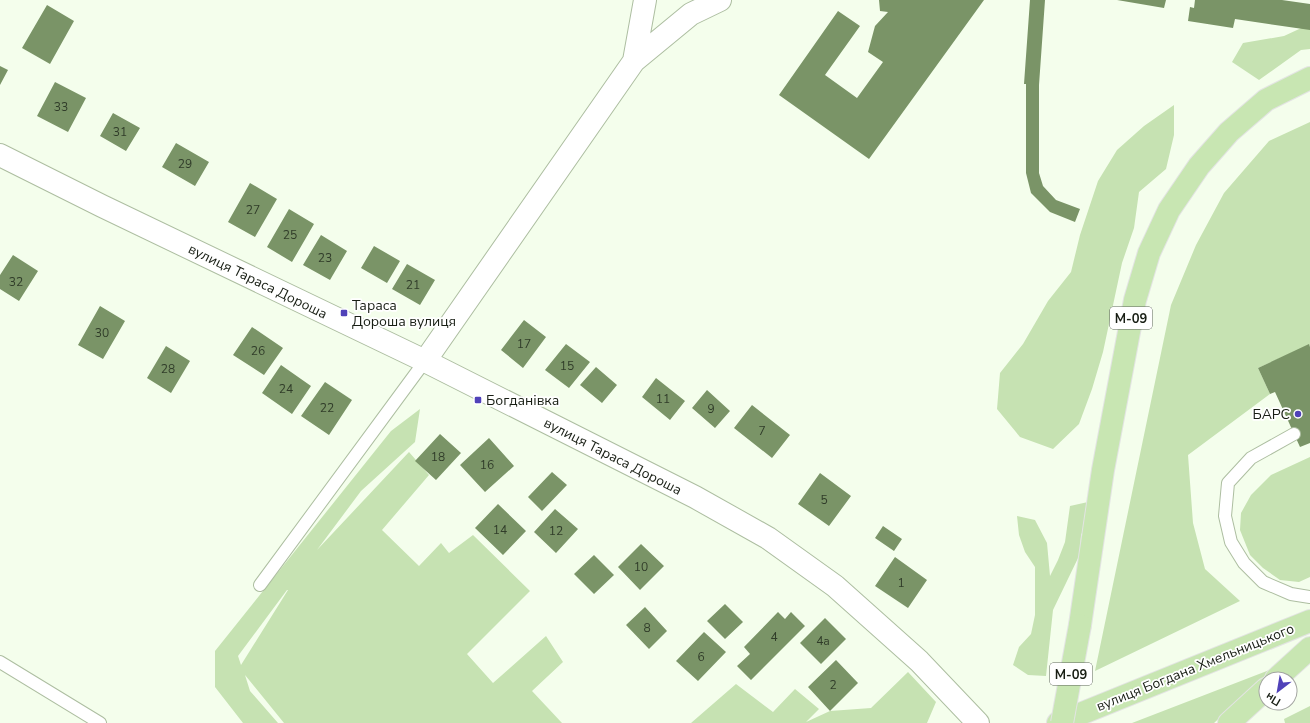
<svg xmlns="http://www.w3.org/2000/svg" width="1310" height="723" font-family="'Nunito Sans',sans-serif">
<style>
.green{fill:#c6e2b2;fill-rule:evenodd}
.building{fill:#7a9467}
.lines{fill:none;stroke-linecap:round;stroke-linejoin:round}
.service-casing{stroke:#adbea1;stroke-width:14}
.minor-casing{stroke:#adbea1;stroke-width:24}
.tertiary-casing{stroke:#adbea1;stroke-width:24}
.trunk-casing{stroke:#e3e4e3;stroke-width:24}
.service{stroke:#fff;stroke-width:12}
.minor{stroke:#fff;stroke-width:22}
.tertiary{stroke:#fff;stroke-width:22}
.trunk{stroke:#c8e6b2;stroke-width:22}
.trunk-bridge-casing{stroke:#e3e4e3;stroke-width:24;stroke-linecap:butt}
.trunk-bridge{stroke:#c8e6b2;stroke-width:22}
.poi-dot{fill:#5042b9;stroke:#fff;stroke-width:1.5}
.labels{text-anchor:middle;stroke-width:3.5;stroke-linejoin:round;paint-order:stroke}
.number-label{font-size:12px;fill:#303c29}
.shield{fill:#fff;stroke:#5d625a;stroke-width:1}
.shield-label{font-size:13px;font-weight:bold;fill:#181e14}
.street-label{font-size:14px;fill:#181e14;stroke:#fff}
.poi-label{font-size:14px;fill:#181e14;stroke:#fff;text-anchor:start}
</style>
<rect width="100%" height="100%" fill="#f4feec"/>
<path class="green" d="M1310,24V49L1301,50L1259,80L1232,62L1243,43L1284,36Z
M1174,105V135L1166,169L1139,192L1134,228L1122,263L1103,352L1092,389L1079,424L1053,449L1020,437L997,409L1000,373L1023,344L1048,301L1071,272L1080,235L1098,181L1117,150L1144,126Z
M1310,122V347L1309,345L1258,368L1270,394L1188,455L1193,523L1205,569L1240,601L1095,671L1171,305L1196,245L1224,193L1269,141Z
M420,409L415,442L361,491L317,550L409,452L429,475L382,530L419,566L441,543L449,553L473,535L530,591L467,654L493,683L546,636L563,662L532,691L562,723H284L245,675L250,691L278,723H243L215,687V651L391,431ZM287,590H288L241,665L238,656Z
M1310,457V577L1299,582L1280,580L1263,568L1250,555L1240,530L1241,513L1251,495L1271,475Z
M1088,502L1089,519L1081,535L1080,554L1053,610L1046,676L1028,675L1013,665L1019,647L1031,634L1035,615V567L1025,552L1019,535L1017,516L1035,520L1047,543L1050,576L1058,560L1065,542L1070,506Z
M1272,669L1214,723H1132Z
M908,672L936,702L927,723H691L736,684L773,712L795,689L819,709L806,722L830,711L871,708Z
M1310,706V723H1285L1284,719Z"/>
<path class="building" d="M879,0H984L869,159L779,95L838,11L860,26L825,75L857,98L883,62L868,52L875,26L888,12L880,11Z
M1030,0H1045L1039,85V173L1043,186L1056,200L1080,209L1075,222L1050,212L1031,193L1026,173V84H1031H1024Z
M1117,0H1166L1164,8Z
M1195,0H1282L1310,4V30L1235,19L1233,28L1188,21L1190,7L1194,8Z
M47,5L74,21L50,64L22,48Z
M0,66L8,70L0,85Z
M55,82L86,98L68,132L37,116Z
M113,113L140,128L126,151L100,136Z
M176,143L209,162L195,186L162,167Z
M250,183L277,199L255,237L228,222Z
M289,209L314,224L292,262L267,247Z
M321,235L347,251L330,280L303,265Z
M374,246L400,261L387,283L361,268Z
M13,255L38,271L19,301L0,289V275Z
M407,264L435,280L420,305L392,289Z
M100,306L125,321L103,359L78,345Z
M524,320L546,337L523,368L501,350Z
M252,327L283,348L264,375L233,355Z
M566,344L590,362L569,388L545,370Z
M1309,344L1310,347V443L1300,447L1275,392L1270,394L1258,368Z
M166,346L190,361L171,393L147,378Z
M281,365L311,386L292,414L262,393Z
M596,367L617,385L602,403L580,385Z
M656,378L685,401L670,420L642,397Z
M325,382L352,400L329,435L301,416Z
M707,390L730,411L715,428L692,408Z
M752,405L790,435L772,458L734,428Z
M440,434L461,453L436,480L415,461Z
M489,438L514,466L485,492L460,465Z
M552,472L567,485L542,511L528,497Z
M820,473L851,496L829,526L798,504Z
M498,504L526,531L503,555L475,528Z
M555,509L578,529L556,553L534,532Z
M883,526L902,539L894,551L875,538Z
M641,544L664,566L640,590L618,567Z
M594,555L614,575L594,594L574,574Z
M895,557L927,580L908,608L875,586Z
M725,604L743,622L725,639L707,621Z
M645,607L667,631L649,649L626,625Z
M778,612L785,619L791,612L805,626L751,680L737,666L750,654L744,647Z
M825,618L846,639L821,664L800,643Z
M704,632L726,652L698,681L676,661Z
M836,660L858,683L830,711L808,687Z"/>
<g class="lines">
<g class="service-casing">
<path id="service" d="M1294,434L1251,458L1228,483L1225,516L1231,542L1244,563L1263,582L1291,594L1310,597
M260,585L425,361
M0,662L100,723"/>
</g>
<g class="minor-casing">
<path id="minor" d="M634,61L645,0
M425,361L634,61L691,14L720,0"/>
</g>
<g class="tertiary-casing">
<path id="tertiary" d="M0,155L102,206L425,361L695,497L768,538L835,586L919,661L978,723"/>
</g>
<g class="trunk-casing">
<path id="trunk" d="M1080,625L1103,470L1135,300L1149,253L1169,210L1199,166L1229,132L1266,100L1310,78
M1276,679L1310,648
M1058,723L1310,621
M1229,723L1266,689"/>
</g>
<use href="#service" class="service"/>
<use href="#minor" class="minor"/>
<use href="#tertiary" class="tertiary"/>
<use href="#trunk" class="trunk"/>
<g class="trunk-bridge-casing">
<path id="trunk-bridge" d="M1062,723L1080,625"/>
</g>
<use href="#trunk-bridge" class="trunk-bridge"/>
</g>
<g class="poi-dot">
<rect x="340" y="309" width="8" height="8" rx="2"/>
<rect x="474" y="396" width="8" height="8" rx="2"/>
<circle cx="1298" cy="414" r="4"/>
</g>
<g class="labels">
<g class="number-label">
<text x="61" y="111">33</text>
<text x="120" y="136">31</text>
<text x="185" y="168">29</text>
<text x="253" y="214">27</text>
<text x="290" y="239">25</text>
<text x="325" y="262">23</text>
<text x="16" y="286">32</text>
<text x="413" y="289">21</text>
<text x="102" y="337">30</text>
<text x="524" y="348">17</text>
<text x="258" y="355">26</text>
<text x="567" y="370">15</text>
<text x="168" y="373">28</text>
<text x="286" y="393">24</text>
<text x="663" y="403">11</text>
<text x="327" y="412">22</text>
<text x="711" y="413">9</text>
<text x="762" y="435">7</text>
<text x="438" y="461">18</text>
<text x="487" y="469">16</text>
<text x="824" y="504">5</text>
<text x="500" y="534">14</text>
<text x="556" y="535">12</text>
<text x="641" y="571">10</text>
<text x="901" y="587">1</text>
<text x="647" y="632">8</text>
<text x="774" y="641">4</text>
<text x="823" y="645">4а</text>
<text x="701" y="661">6</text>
<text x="833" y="689">2</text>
</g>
<g class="shield">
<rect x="1110" y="307" width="42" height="22" rx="3"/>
<rect x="1050" y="663" width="42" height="22" rx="3"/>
</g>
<g class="shield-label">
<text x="1131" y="323">М-09</text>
<text x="1071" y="679">М-09</text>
</g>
<g class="street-label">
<text transform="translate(258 281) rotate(26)" y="5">вулиця Тараса Дороша</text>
<text transform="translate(613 456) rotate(27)" y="5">вулиця Тараса Дороша</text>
<text transform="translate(1195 667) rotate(-22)" y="5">вулиця Богдана Хмельницького</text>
</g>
<g class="poi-label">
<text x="352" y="310">Тараса<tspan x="352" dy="16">Дороша вулиця</tspan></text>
<text x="486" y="405">Богданівка</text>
<text x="1290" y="419" text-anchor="end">БАРС</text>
</g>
</g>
<g transform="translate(1278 691) rotate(211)"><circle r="19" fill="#ffffff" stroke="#a3a5a1"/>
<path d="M0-3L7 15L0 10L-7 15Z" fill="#5042b9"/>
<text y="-6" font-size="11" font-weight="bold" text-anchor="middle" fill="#181e14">Пн</text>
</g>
</svg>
